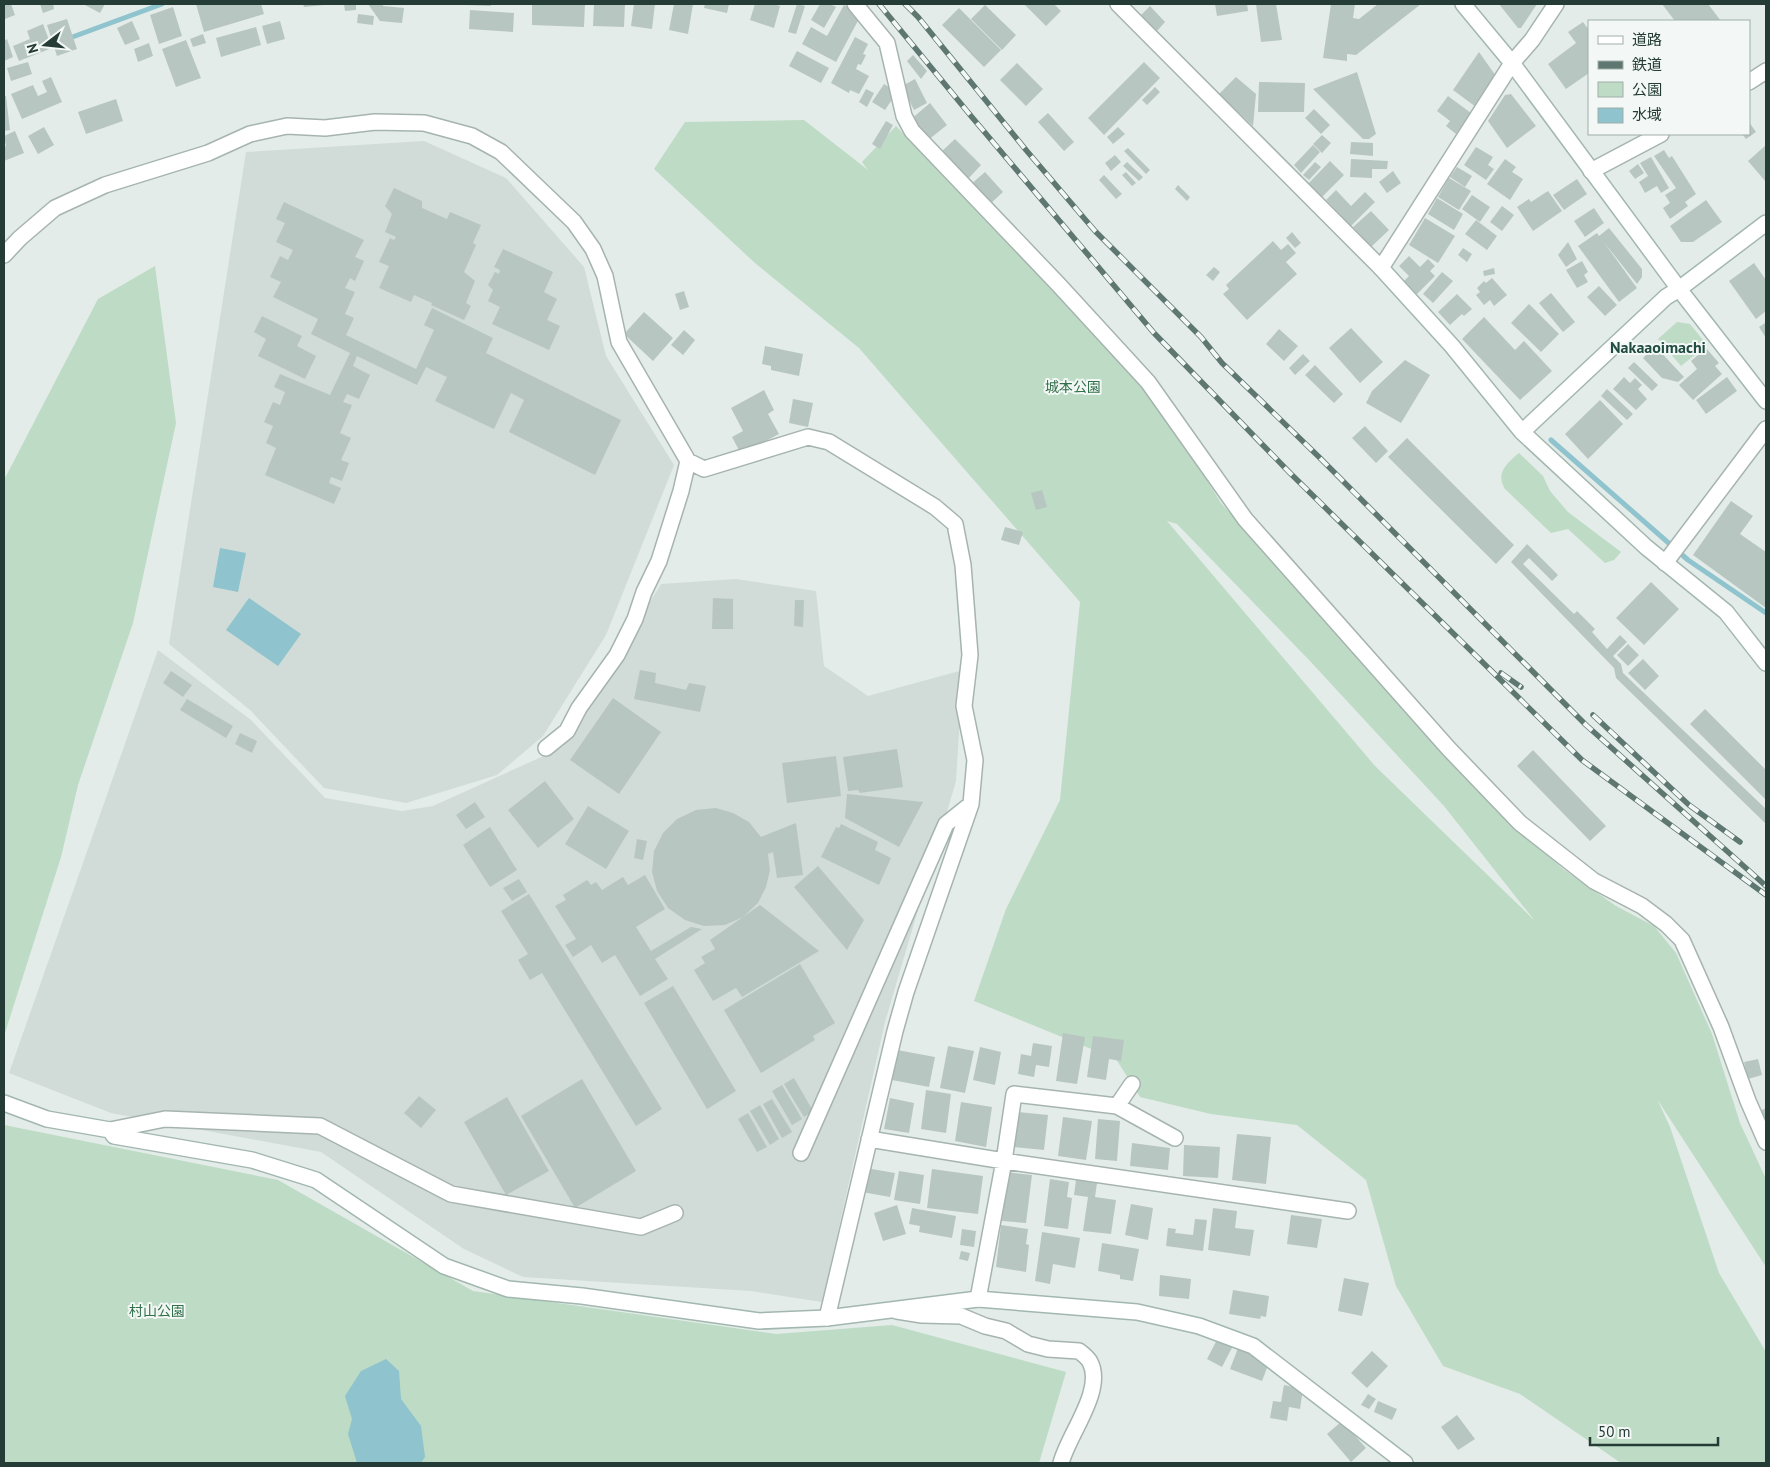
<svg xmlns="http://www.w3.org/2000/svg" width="1770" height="1467" font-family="'PT Sans','Noto Sans JP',sans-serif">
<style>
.built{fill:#d1dbd7}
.green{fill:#bddbc5;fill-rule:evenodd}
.water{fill:#8fc3cd}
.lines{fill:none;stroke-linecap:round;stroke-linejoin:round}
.stream{stroke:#8fc3cd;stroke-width:5}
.building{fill:#b8c6c1}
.street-casing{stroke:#a6b4af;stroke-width:18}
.secondary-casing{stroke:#a2b7af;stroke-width:18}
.street{stroke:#fff;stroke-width:15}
.secondary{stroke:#fff;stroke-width:15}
.rail-casing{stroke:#5e7770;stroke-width:5.5}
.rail{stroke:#f3f8f6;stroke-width:4;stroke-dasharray:11;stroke-linecap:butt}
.labels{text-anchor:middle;stroke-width:4;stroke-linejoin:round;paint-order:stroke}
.park-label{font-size:14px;fill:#317049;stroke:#f3f8f6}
.quarter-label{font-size:16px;font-weight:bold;fill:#214c42;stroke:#f3f8f6}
</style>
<rect width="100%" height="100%" fill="#e3ece8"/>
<path class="built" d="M424,141L506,178L584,267L606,356L674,465L606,635L543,736L497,775L406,803L324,788L250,710L169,644L246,152Z
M736,579L816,591L824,666L868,696L963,670L956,781L885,1022L822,1302L751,1291L523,1277L464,1249L321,1152L111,1113L9,1073L158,650L251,720L325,798L402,811L433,806L559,749L661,584Z"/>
<path class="green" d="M804,120L868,170L862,162L896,126L1051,287L1119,360L1177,432L1221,503L1501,813L1563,869L1616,906L1654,926L1676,953L1712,1034L1740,1123L1766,1179V1267L1657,1099L1670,1127L1719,1273L1766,1352V1463H1621L1520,1394L1443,1366L1396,1286L1366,1180L1297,1125L1211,1114L1140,1097L1116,1059L974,1001L1006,909L1060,800L1080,602L859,348L755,263L654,169L685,122ZM1167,521L1177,524L1310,661L1444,806L1535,921L1375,766Z
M155,266L176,423L133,623L78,785L61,857L4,1036V480L98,299Z
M1677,322L1690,324L1707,345L1681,366L1658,339Z
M1519,453L1543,476L1550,491L1568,512L1621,552L1614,560L1605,563L1568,529L1551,533L1505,489C1495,473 1507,463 1519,453Z
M4,1125L278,1180L473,1291L776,1334L892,1325L1066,1372L1039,1463H4Z"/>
<path class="water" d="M220,548L246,553L238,592L213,587Z
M249,598L301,634L278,666L226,630Z
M386,1359L399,1371L401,1399L421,1426L425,1457L421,1463H357L348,1434L352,1419L345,1396L361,1371Z"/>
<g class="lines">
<path class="stream" d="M67,39L162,4
M1551,440L1688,560L1766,613"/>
</g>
<path class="building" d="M4,4H11L15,15L5,19Z
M40,4H53L54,9L43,13Z
M83,4H105L100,13Z
M196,4H261L264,14L204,32Z
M303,4H324V5L304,7Z
M344,4H356V10L345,11Z
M368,4H383V6L404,8L402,23L380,21Z
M466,4H491V6L466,5Z
M532,4H585L584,27L532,25Z
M594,4H625L624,27L593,26Z
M634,4H655L652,29L631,26Z
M674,4H693L688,34L669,30Z
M705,4H729L727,13L704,8Z
M755,4H773L780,6L774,28L750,20Z
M797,4L805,6L796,34L788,32Z
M820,4H830L836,7L824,28L811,20Z
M1024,4H1054L1061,11L1046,26Z
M1215,4H1247L1248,11L1217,16Z
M1256,4H1276L1282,40L1261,42Z
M1331,4H1355L1353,18L1359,19L1378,4H1421L1356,55L1347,54V61L1323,58Z
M1499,4H1537L1521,28H1518Z
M1662,4H1708L1721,21H1675Z
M844,5L861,15L836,62L802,44L811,27L827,36Z
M985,5L1016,35L1002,50L971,19Z
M1150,6L1165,22L1157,31L1141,15Z
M173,7L182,36L159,44L150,15Z
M959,8L1001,50L984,67L942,25Z
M470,10L514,13L513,32L469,29Z
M358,14L374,16L373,25L357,23Z
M67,19L77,49L57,56L47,25Z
M132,21L140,39L125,45L117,28Z
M280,21L285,39L267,44L262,26Z
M1583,22L1589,30V73L1566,89L1548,64L1576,43L1568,32Z
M43,24L52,48L19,61L13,46L30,39L27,31Z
M256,27L261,45L221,57L216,38Z
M203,34L206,43L193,47L190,39Z
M855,37L868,44L863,54L866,55L861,65L858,64L856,69L869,76L859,94L850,90L849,93L831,83Z
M7,39L13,57L4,61V41Z
M186,40L201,78L176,87L162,49Z
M149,43L153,56L138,62L134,49Z
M797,51L829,68L821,83L789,66Z
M1479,52L1496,76L1476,107L1453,90Z
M913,55L927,71L921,79L907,61Z
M28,62L32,74L11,81L7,68Z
M1144,62L1160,78L1104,135L1088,118Z
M1017,63L1043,89L1026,106L1000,80Z
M1357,72L1376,134L1369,139H1363L1313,89Z
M51,77L62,102L22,119L11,94L33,85L38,96L47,92L42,81Z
M1236,77L1256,94L1253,126L1219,94Z
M915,79L927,103L914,110L902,86Z
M1259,82L1305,83L1304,112H1258Z
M884,84L897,92L885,110L872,102Z
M1155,87L1160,92L1147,105L1142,100Z
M866,89L874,93L867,107L859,102Z
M1511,94L1536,126L1507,148L1488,121L1505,95Z
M4,96H6L10,130L4,131Z
M1448,96L1471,113L1456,134L1446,126L1450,121L1437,111Z
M116,99L123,121L86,134L78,112Z
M930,103L947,125L927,141L910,120Z
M1314,109L1330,125L1321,134L1305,118Z
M1048,113L1074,142L1064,151L1038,122Z
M886,121L893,125L880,149L872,144Z
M1749,122L1756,132L1746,139L1742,134H1749Z
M44,127L54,145L38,154L28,136Z
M1118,127L1125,134L1113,144L1107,137Z
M15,131L24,153L4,161V147L6,146L4,136Z
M1322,135L1331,143L1322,153L1313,144Z
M955,139L981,165L968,179L941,152Z
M1351,142L1373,143V156L1350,154Z
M1313,145L1320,152L1301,173L1294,165Z
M1766,145V182L1748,161Z
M1476,147L1493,157L1488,165L1494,169L1486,180L1464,165Z
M1128,148L1150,170L1146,174L1124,151Z
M1664,150L1669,158L1672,156L1696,194L1685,202L1688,206L1670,219L1663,208L1670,203L1665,195L1676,188L1654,156Z
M1115,155L1121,162L1111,171L1105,163Z
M1651,157L1669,188L1661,193L1657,186L1645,193L1639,182L1648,176L1640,163Z
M1351,159L1388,161L1387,169H1372V178L1350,177Z
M1505,159L1516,167L1512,172L1523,179L1510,200L1487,184Z
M1330,161L1344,175L1322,197L1308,184Z
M1127,162L1143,177L1139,181L1123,166Z
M1315,162L1321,167L1309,180L1303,175Z
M1638,164L1644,173L1635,179L1629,171Z
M1457,167L1472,176L1465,187L1450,177Z
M1393,171L1401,183L1387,193L1379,182Z
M985,172L1003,192L989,205L970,185Z
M1126,172L1136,183L1132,186L1122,175Z
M1104,175L1122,194L1116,199L1099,180Z
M1449,178L1471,191L1459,210L1438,197Z
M1577,179L1587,194L1564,210L1553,195Z
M1178,185L1190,197L1187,201L1175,189Z
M394,188L422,201V208L447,219L450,212L481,225L473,243L476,245L464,272L475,281L466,303L471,306L464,320L431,305L432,303L414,295L411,302L379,288L389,266L379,262L390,238L394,240L396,237L385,232L392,214L385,206Z
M1336,190L1351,206L1365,192L1375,202L1351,226L1326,200Z
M1548,191L1562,211L1533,231L1517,207L1529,199L1531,202Z
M1472,195L1490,207L1480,222L1462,209Z
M1437,198L1463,214L1454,230L1428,214Z
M1706,200L1722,222L1693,242H1681L1670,226Z
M284,202L364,240L355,257L364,261L355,281L350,278L345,288L355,292L345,314L354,318L346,335L416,369L434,330L424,325L432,308L493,338L486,353L621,420L595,475L509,432L524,400L511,393L494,429L435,401L447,377L426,367L417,385L357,356L353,366L370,375L359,399L347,394L343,402L352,405L340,433L351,438L341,460L349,463L342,481L331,477L329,483L341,488L334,504L265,475L276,448L266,443L273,426L264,422L273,402L280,405L285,392L274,387L280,374L330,395L350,353L311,334L318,319L273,297L281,282L270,277L280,256L288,260L293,250L276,242L285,223L276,219Z
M1502,206L1514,215L1502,231L1490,222Z
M1594,208L1604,223L1585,237L1574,221Z
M1371,211L1389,230L1371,247L1353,227Z
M1425,218L1455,236L1438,263L1409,245Z
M1476,220L1497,236L1487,250L1465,234Z
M1609,228L1642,269V277L1637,284L1603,241L1637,288L1619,302L1578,246L1597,233L1599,236Z
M1292,232L1301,243L1295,248L1286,238Z
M1273,241L1281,250L1288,244L1296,253L1286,262L1297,274L1247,320L1223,294L1229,289L1226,285Z
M1568,242L1577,259L1566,267L1558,255Z
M1463,248L1472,254L1467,262L1458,255Z
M503,249L553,272L544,292L557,299L547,320L560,326L549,350L492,324L500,307L488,301L493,290L488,285L495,272L499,274L500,270L494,267Z
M1409,256L1420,267L1428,259L1435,266L1430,271L1435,276L1414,297L1401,284L1409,276L1399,266Z
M1582,261L1588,272L1584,275L1588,282L1577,288L1566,270Z
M1754,263L1766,280V311L1756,319L1729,281Z
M1214,267L1220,272L1213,281L1206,275Z
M1494,268L1495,274L1484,276L1483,271Z
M1442,272L1453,281L1433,303L1423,294Z
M1492,278L1507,295L1494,306L1490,300L1484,305L1476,295L1480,292L1477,288L1484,281L1486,283Z
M1599,286L1617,305L1605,316L1587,297Z
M684,291L689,307L680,310L675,294Z
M1551,293L1575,322L1563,332L1539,303Z
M1457,294L1472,309L1464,316L1462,314L1450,325L1438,312Z
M1529,304L1559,334L1541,352L1511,323Z
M644,312L673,338L653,361L624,334Z
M262,316L302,336L297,346L316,356L305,379L258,356L266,339L254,332Z
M1484,317L1515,350L1524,341L1552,371L1520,400L1462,339Z
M1765,323L1766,325V338L1759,327Z
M1351,328L1383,362L1360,383L1329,348Z
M1279,329L1298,346L1284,361L1266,344Z
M684,330L695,340L683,355L671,345Z
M765,346L803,354L799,376L771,370V366L762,364Z
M1655,346L1684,377L1678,382L1662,378L1643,358Z
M1706,348L1719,363L1715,366L1722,374L1693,400L1679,385L1697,369L1691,361Z
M1303,354L1310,361L1295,375L1289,368Z
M1405,360L1430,375L1401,423L1366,403L1372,391Z
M1634,362L1658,385L1652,391L1628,368Z
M1315,365L1343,394L1334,403L1305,375Z
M1624,377L1630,383L1635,378L1642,385L1638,389L1647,399L1636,410L1613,389Z
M1727,377L1737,391L1706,414L1696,400Z
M1607,389L1633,414L1627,420L1601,396Z
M764,390L774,410L768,414L779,434L741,454L732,437L743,431L731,408Z
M793,399L813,403L808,427L789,423Z
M1600,400L1623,424L1588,459L1565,434Z
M1365,426L1388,451L1376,463L1352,438Z
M1407,438L1514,545L1496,564L1388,457Z
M1042,490L1047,507L1036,510L1031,493Z
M1731,501L1753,516L1740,534L1766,552V608L1693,555Z
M1005,527L1023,532L1019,545L1001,540Z
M1527,544L1558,575L1552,581L1529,558L1523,564L1574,614L1577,611L1595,629L1592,632L1607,649L1620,635L1627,642L1613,656L1621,664L1623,673L1766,809V824L1616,678L1614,668L1511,562Z
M1651,582L1679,609L1644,645L1616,618Z
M713,598L733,599V629H712Z
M795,600H804L803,627L794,626Z
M1628,644L1639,655L1628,666L1617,655Z
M1643,659L1659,676L1645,690L1628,673Z
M640,670L656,673L655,683L686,690L689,683L706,686L700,712L634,699Z
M171,671L192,685L183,697L163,683Z
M613,698L661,732L619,794L570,760Z
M187,699L233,726L226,738L180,710Z
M1705,709L1766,770V800L1690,724Z
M240,733L257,741L252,753L235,744Z
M897,749L903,787L860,793L858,790L848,791L843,757Z
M1533,750L1606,826L1590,841L1517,766Z
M836,756L841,796L787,803L782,763Z
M545,781L574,819L538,848L508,810Z
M847,794L923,802L899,847L845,818Z
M475,802L485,817L466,829L456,815Z
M588,806L629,831L606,869L565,844Z
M716,808L733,813L749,822L761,837L796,823L803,875L777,878L773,852L768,854L770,870L766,887L758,903L743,917L725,925L704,926L685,920L668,908L657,891L652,872L654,851L663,833L677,819L696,810Z
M841,824L878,842L875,850L891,858L879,885L821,857L836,827L839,828Z
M490,827L517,870L490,887L463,845Z
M637,839L647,841L643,860L634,858Z
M818,866L864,920L847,950L794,887Z
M645,875L665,909L636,927L651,951L691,927L702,929L655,959L668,979L640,996L615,955L602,963L591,945L573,957L565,945L576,939L555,906L566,900L563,895L587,880L591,885L596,882L602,890L623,877L628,885Z
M519,879L527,892L512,901L503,888Z
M529,894L662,1109L636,1126L542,973L530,980L518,960L528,954L501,911Z
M760,905L819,951L742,997L736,988L713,1001L694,970L705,963L701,957L715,949L710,940Z
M800,964L835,1023L813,1036L815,1040L761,1073L724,1010Z
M673,986L736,1091L707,1109L644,1003Z
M1063,1033L1085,1037L1077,1084L1056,1081Z
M1093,1036L1124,1040L1121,1061L1109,1059L1106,1080L1087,1077Z
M1033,1043L1052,1046L1049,1067L1036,1065L1034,1077L1018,1074L1021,1054L1031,1056Z
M948,1046L974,1051L965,1093L940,1088Z
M980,1047L1001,1052L995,1085L973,1080Z
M897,1050L935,1057L929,1087L892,1080Z
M1758,1059L1762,1075L1748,1079L1744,1062Z
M794,1078L813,1111L804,1117L784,1084Z
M582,1079L636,1171L575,1208L521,1116Z
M782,1085L802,1119L792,1125L772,1091Z
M926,1090L951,1094L946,1133L921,1129Z
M419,1096L436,1110L421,1128L404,1113Z
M507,1097L549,1171L506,1195L464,1122Z
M890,1098L914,1103L909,1133L884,1129Z
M772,1099L792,1132L782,1138L763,1104Z
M961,1102L992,1107L986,1147L955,1141Z
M760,1105L779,1139L770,1145L750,1111Z
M1766,1108V1120L1765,1121L1760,1111Z
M1018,1112L1048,1115L1044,1150L1014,1147Z
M748,1113L767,1147L757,1152L738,1119Z
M1063,1117L1092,1121L1086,1160L1058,1156Z
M1098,1119L1120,1121L1117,1161L1095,1159Z
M1237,1134L1271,1137L1266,1184L1232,1180Z
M1132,1143L1170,1148L1168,1170L1130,1166Z
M1184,1145L1220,1147L1218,1178L1183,1176Z
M866,1168L895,1173L890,1197L862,1192Z
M932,1169L983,1176L978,1214L927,1208Z
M899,1171L924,1175L920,1204L894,1200Z
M1006,1172L1032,1175L1026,1223L1002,1221Z
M1050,1179L1069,1182L1067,1197L1072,1198L1068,1229L1044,1226Z
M1076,1180L1097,1183L1095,1197L1116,1200L1111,1234L1083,1231L1088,1197L1074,1195Z
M1131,1204L1153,1208L1148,1240L1125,1235Z
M897,1205L906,1234L883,1241L874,1213Z
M912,1208L956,1216L952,1238L919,1232L920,1226L909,1224Z
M1213,1208L1237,1211L1235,1228L1254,1230L1250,1256L1208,1250Z
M1291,1215L1322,1219L1317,1248L1287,1244Z
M1195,1219L1207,1220L1203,1251L1166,1246L1168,1228L1176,1229L1175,1233L1193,1235Z
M1001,1225L1028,1229L1026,1244L1029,1245L1026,1272L996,1267Z
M962,1229L976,1231L974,1247L960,1245Z
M1042,1232L1080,1238L1075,1268L1053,1264L1050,1284L1035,1281Z
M1102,1243L1139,1249L1133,1281L1120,1279V1275L1098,1271Z
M961,1251L970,1253L968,1261L959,1259Z
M1160,1275L1191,1279L1189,1299L1159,1296Z
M1344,1278L1369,1283L1362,1316L1338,1311Z
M1233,1290L1269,1296L1266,1317L1261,1316L1260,1319L1229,1314Z
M1220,1334L1235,1342L1222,1367L1207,1359Z
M1238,1348L1270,1360L1262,1381L1230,1369Z
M1372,1351L1388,1366L1367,1388L1351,1373Z
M1284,1385L1303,1389L1300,1409L1289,1407L1287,1421L1270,1418L1273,1401L1281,1402Z
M1368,1394L1376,1399L1369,1409L1361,1405Z
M1378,1401L1397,1409L1392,1420L1374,1412Z
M1457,1415L1475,1439L1458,1450L1441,1427Z
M1342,1421L1366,1448L1351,1462L1327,1434Z"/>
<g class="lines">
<g class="street-casing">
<path id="street" d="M855,4L887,43L904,116L912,131L1058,284L1148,382L1245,519L1449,749L1520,823L1594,881L1642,906L1666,924L1682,940L1721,1027L1748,1101L1766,1142
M1118,4L1381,268L1512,63L1532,40L1556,4
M1749,82L1766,71
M1591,171L1661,134
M4,255L20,238L55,208L105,185L208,153L250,134L287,126L325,128L375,122L424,123L472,136L501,152L574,222L593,249L605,276L619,342L688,461L704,469L808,437L829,442L935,507L955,524L963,565L970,655L964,706L975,760L971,804L906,992L895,1031L827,1318
M1665,563L1766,429
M546,748L567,731L579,708L617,655L635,619L644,592L659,561L681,491L688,461
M1117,1106L1175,1138
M110,1130L165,1119L320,1126L451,1194L641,1227L675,1213
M869,1139L1004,1161L1348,1211
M801,1153L946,824L971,804
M978,1299L1004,1161L1014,1094L1117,1106L1132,1084
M897,1311L922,1315L961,1316L985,1326L1006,1331L1028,1344L1048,1349L1079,1351C1083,1354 1088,1358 1090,1362C1105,1390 1068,1435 1061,1463"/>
</g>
<g class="secondary-casing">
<path id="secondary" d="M1463,4L1512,63L1679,289L1766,401
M1381,268L1452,346L1522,432L1646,547L1726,612L1766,663
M1522,432L1666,297L1679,289L1766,223
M4,1103L47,1119L110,1130L114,1136L252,1160L316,1180L444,1266L508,1289L582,1296L759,1321L827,1318L978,1299L1137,1312L1199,1326L1253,1346L1405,1463"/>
</g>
<use href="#street" class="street"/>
<use href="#secondary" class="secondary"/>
<g class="rail-casing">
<path id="rail" d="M879,4L971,116L1154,333L1290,473L1582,760L1766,895
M905,4L918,17L1026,150L1095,231L1201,337L1222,363L1319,457L1586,725L1766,886
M1501,673L1521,687
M1593,715L1689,805L1740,842"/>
</g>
<use href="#rail" class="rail"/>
</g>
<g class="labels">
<g class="park-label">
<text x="1073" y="392">城本公園</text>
<text x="157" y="1316">村山公園</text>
</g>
<g class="quarter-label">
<text x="1658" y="353">Nakaaoimachi</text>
</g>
</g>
<rect width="1770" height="1467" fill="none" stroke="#243c35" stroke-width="10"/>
<rect x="1588" y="20" width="162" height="115" fill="#f3f8f6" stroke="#a0ada9"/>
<rect x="1598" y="36" width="25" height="8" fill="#ffffff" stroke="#a0ada9"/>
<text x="1632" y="45" font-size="15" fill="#243c35">道路</text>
<rect x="1598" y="61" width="25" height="8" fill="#5e7770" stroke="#a0ada9"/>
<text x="1632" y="70" font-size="15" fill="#243c35">鉄道</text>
<rect x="1598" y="82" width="25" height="15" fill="#bddbc5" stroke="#a0ada9"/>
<text x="1632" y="95" font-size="15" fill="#243c35">公園</text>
<rect x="1598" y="108" width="25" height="15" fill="#8fc3cd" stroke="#a0ada9"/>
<text x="1632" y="120" font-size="15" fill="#243c35">水域</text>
<g transform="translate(45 45) rotate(254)" stroke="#f3f8f6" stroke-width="4" paint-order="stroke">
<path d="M0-4L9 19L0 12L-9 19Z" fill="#243c35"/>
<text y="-8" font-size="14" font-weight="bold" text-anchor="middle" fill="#243c35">N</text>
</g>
<path d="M1590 1437v8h128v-8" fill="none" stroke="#243c35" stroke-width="2.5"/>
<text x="1598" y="1437" font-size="15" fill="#243c35" stroke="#f3f8f6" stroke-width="4" paint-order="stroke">50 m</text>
</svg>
